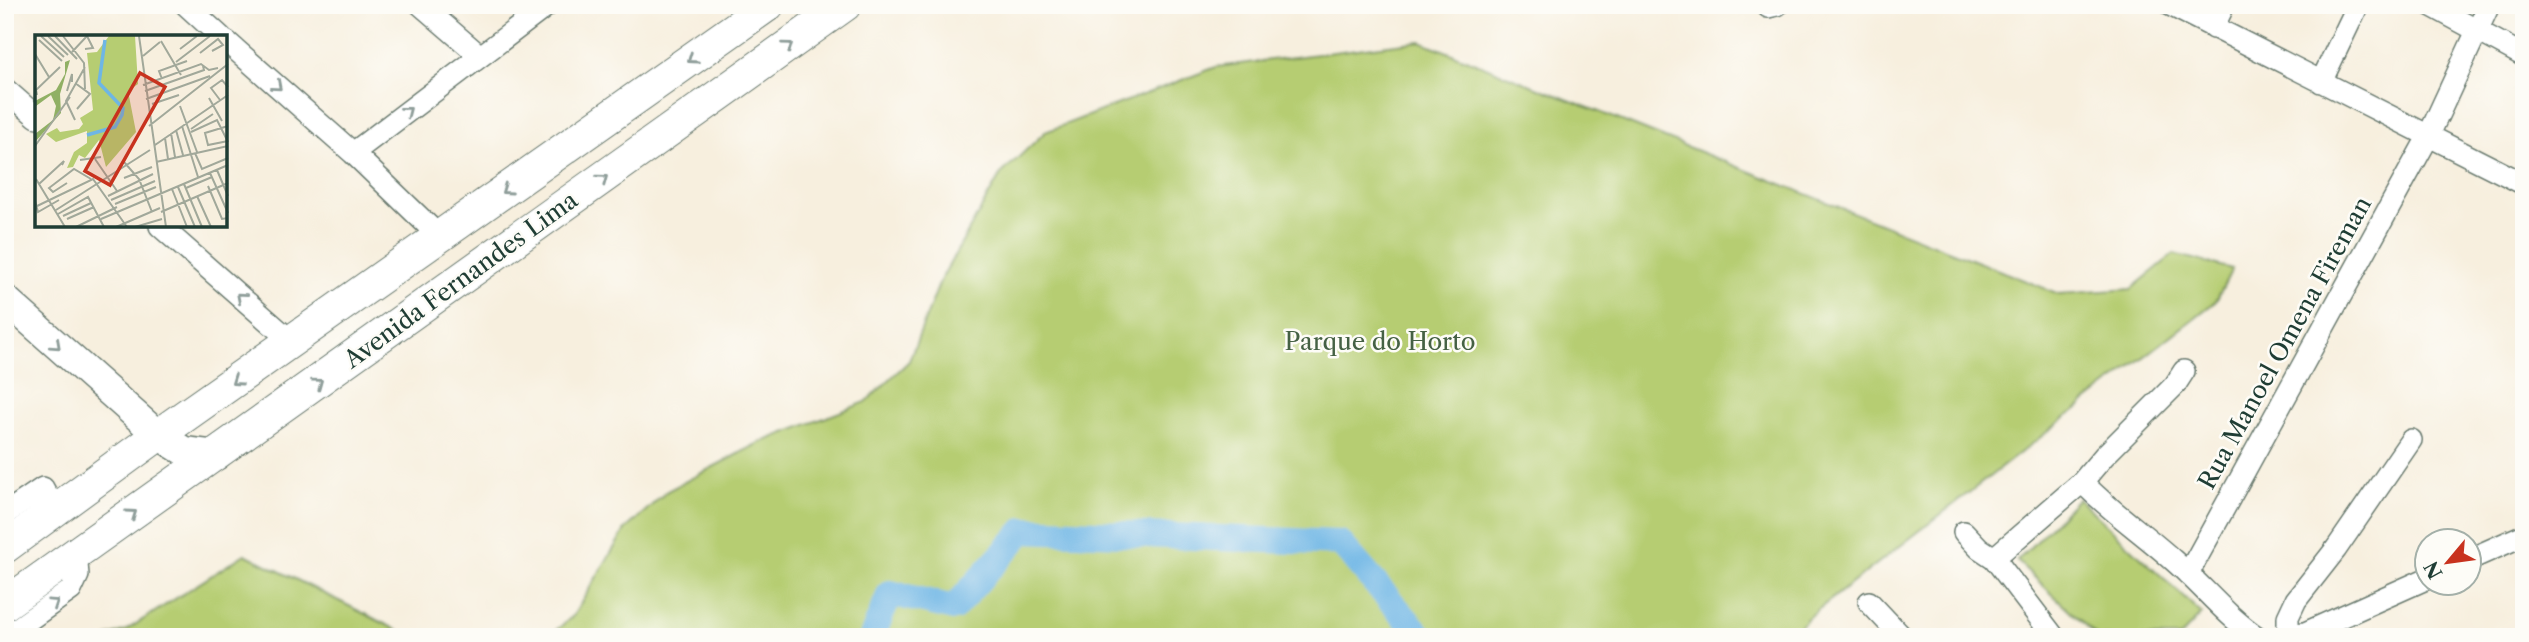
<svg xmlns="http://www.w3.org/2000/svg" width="2529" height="642" font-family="'Libre Caslon Text',serif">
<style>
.green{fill:#b6cd72;stroke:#6a8553;stroke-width:2}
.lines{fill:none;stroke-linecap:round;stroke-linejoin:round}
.river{stroke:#6eb6e5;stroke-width:26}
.minor-casing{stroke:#6b7b70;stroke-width:24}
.major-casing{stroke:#6b7b70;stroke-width:31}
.highway-casing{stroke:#6b7b70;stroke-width:34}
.minor{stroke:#fff;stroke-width:21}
.major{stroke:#fff;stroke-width:28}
.highway{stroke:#fff;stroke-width:32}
.oneway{stroke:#8f9e9a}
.labels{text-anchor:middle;stroke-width:5;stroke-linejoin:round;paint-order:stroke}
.street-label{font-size:24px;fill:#1f3d34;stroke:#fdfcf7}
.park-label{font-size:24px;fill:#456144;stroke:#fdfcf7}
.inset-river{fill:none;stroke:#6eb6e5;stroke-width:3.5}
.inset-road{fill:none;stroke:#a1a89a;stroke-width:2}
.view{fill:#c8321e;fill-opacity:0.15;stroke:#c8321e;stroke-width:3.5}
.inset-edge{fill:none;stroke:#1f3d34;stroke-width:3.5}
</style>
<rect width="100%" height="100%" fill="#fdfcf7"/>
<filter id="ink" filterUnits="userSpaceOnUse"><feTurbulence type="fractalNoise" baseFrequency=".0143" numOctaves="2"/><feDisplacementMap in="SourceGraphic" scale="14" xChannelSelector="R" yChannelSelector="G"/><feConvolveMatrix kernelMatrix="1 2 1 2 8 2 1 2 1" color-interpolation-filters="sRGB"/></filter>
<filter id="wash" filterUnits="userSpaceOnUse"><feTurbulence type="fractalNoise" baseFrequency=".00686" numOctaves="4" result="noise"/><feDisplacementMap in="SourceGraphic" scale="28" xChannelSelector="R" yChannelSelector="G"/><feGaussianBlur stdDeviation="1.57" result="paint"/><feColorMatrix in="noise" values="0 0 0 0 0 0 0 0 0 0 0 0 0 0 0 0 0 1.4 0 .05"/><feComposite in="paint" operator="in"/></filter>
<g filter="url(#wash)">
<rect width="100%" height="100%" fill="#f7efde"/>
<path class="green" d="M1420,41L2059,294L2131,289L2174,254L2232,269L2216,301L1806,619L1793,637H548L573,616L625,530L667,491L759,443L866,402L909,361L941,279L1001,174L1045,132L1216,67Z
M2078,498L2202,614L2180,637H2098L2017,561Z
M245,554L391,627L409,637H107L125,631Z"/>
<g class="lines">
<path class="river" d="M872,637L890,593L954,608L1024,530L1340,543L1422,637"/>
</g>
</g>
<g filter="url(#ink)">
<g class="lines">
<g class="minor-casing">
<path id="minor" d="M186,5L221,37
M421,5L479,55
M2170,5L2524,184
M2430,5L2524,56
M1768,7L1777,5
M2213,28L2224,5
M226,41L353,153L440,237
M2321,82L2358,5
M5,89L37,117
M353,153L548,5
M160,226L292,342
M2082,482C2110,511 2143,533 2173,560C2202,585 2225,615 2257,637
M5,514L43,488L55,510
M1964,532L1979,548L1994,558L2054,637
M1994,558L2082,482L2104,456L2175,385L2184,371
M2470,559L2524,535
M2188,574L2428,137L2489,5
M1869,602L1902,637
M2288,631V617L2296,600L2336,549L2411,440
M2288,631L2293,634L2305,633L2428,578
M5,637L71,590L78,575L76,553"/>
</g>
<g class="major-casing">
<path id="major" d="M5,299L158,435L184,451L217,455"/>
</g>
<g class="highway-casing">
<path id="highway" d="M5,547L158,435L768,5
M5,604L845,5"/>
</g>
<use href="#minor" class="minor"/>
<use href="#major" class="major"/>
<use href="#highway" class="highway"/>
</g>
<defs><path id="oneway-chevron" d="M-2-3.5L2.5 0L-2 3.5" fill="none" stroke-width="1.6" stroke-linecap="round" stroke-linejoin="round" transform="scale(1.75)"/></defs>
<g class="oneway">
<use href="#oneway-chevron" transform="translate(788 46) rotate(-36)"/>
<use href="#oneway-chevron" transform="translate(692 59) rotate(145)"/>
<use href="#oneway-chevron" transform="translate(277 86) rotate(41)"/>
<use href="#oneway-chevron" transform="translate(407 111) rotate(-38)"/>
<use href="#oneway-chevron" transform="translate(603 179) rotate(-36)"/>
<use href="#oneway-chevron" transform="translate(506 190) rotate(145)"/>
<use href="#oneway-chevron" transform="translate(241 297) rotate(-139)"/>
<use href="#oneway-chevron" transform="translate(56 345) rotate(42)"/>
<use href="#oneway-chevron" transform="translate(236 381) rotate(145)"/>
<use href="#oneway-chevron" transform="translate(318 383) rotate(-36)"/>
<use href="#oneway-chevron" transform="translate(132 514) rotate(-35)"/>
<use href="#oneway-chevron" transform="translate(54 603) rotate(-34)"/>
</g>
</g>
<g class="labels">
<g class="street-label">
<text transform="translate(461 280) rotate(-36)" y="8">Avenida Fernandes Lima</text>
<text transform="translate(2285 343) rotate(-61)" y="8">Rua Manoel Omena Fireman</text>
</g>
<g class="park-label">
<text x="1380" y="350">Parque do Horto</text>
</g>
</g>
<g transform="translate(35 35)">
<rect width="192" height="192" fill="#f7efde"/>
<path d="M74,1H100L103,49L93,56L101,97L71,132L64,105L50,123L44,120L38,132L32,133L39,117L52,108V96L21,107L11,99L22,93L25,97L44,94L48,89L45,83L58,75L52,18L62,17Z" fill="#b6cd72"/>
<path d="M35,25L25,59L26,78L0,107V99L18,85L21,71L16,60L1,71L0,66L21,55L30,39V27Z" fill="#90b064"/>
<path class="inset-river" d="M52,100L80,92L87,80L88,73L64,48L70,5"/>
<path class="inset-road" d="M6,1L29,22M13,1L33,20M20,1L42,24M28,1L49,28L50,54M104,1L131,192M4,5L27,26M126,6L146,40M145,14L162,1M37,17L52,1L58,13L50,14M165,18L183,4L188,10L177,16M0,19L14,42M108,21L125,7M141,27L175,1M127,44L124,36L152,26M40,48L55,59L42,74M108,50L166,29L174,35L183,33M32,56L37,39V47M110,56L169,35L168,31M2,60L1,55L25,32M174,63L187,86M111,64L175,41M185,65L176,53L187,45L193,52M117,69L144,60M145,71L162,117M40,85L31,66L50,32M114,91L193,29M147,91L163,142M193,91L170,98L173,110L193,106M156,94L178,79M141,95L148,120M156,97L182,85L193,107M136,98L140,122M130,103L133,124M120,110L193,60M0,111L35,62M160,118L167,134L193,123M60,124L82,156M45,125L66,122M89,127L104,144L117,177M121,127L193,111M182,135L193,161M175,138L193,178M89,143L117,132M1,144L30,192M32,148L18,157L14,153L39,134L56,144M4,149L29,126L27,130M149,149L167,192M173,151L187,184L193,183M143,152L160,192M151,153L177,142M137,154L152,192M73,161L118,139M162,161L176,192M76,165L120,146M0,166L3,177L24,165M80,169L121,152M0,172L58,144L92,192M21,175L115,115M126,177L193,148M23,179L53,162L69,192M28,181L56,168M32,184L59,172M66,184L193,130M41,192L82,172M81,192L125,173M100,192L127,184"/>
<path class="view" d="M105,38L130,52L75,150L50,136Z"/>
<rect width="192" height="192" class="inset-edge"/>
</g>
<rect width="2529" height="642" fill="none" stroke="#fdfcf7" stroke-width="28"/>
<g transform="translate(2448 562) rotate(241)"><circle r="33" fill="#fdfcf7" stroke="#a4b0a9" stroke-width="2"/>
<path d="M0-5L12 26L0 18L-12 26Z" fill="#c8321e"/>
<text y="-10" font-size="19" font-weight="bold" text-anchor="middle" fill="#1f3d34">N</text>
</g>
</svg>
